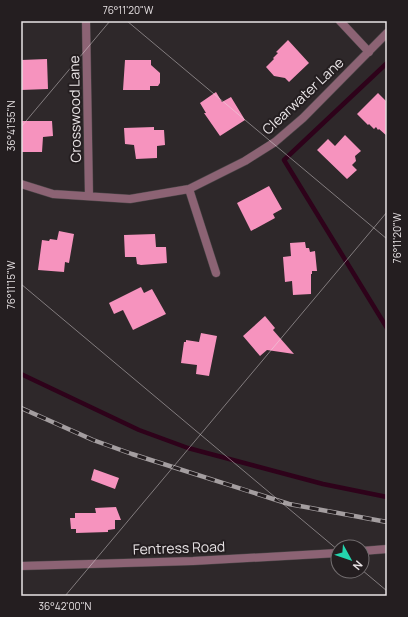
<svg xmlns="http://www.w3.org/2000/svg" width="408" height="617" font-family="Manrope,sans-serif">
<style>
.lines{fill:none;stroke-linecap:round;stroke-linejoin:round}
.stream{stroke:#2e021a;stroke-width:4.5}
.building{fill:#f693be}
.minor-casing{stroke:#4c4648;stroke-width:9}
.tertiary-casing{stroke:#4c4648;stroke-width:9}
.minor{stroke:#8c6374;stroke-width:8}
.tertiary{stroke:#8c6374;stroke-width:8}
.rail-casing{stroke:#a49ea0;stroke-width:4.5}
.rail{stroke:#241e20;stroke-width:3;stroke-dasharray:9;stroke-linecap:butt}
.ticks{fill:none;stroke:#e8e3e5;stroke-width:1;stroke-opacity:0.45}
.labels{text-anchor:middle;stroke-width:4;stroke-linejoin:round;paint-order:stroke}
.street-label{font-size:14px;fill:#e8e3e5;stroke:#241e20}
.neatline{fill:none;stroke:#e8e3e5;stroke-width:1.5}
.ticks-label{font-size:10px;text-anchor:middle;fill:#e8e3e5}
</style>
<rect width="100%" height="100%" fill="#2e282a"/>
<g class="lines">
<path class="stream" d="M387,63L284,160L387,328
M21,374L139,430L188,448L323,484L387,497"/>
</g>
<path class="building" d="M288,40L309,63L289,82L285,78L274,76L266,67L274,59L273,58L278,53L276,52Z
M47,59L48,89L21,90V60Z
M125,60H151V65L160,73V83L158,86H150V90H123Z
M216,92L222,102L231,97L245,120L220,136L204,113H206L200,103Z
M378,93L387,102V136L379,129L378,130L376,127L374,129L369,124L368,125L357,114Z
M22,121H52L53,136L43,137L42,152H21Z
M154,127V130H164L165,145L157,146V158L136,159L134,145L125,144L124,128Z
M345,135L361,151L355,156L356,161L352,165L357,170L347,179L317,150L328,139L335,146Z
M269,186L282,209L273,214L275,218L251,231L237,203Z
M59,231L74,234L69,263L65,262L64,272L38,270L42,240L49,241L50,239L57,240Z
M155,234L156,247H166L167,263L141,265L137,264L136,257H125L124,235Z
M305,242L306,248H309L310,252L315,251L317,271H312V274H311V294L293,295L292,281L285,282L283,257L291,256L290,243Z
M141,287L144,293L152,289L166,314L133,330L123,310L114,314L109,303Z
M265,316L275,328L273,330L294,354L267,350L260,356L243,336Z
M201,333L217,336L209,376L196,374L197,365L181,363L184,342H186V340L199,342Z
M94,469L119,478L115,489L91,480Z
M116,507L121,520H115V529L108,530V532L76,533V529H71L70,518H75V513H96L95,508Z"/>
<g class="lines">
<g class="minor-casing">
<path id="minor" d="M86,21L89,196
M340,21L369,52
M21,184L53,194L130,199L189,189L245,161L275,142L303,118L387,33
M189,189L216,273"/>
</g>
<g class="tertiary-casing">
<path id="tertiary" d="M362,551L387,549
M21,566L193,561L338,553"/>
</g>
<use href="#minor" class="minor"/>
<use href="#tertiary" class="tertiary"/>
<g class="rail-casing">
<path id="rail" d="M21,408L93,440L132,454L289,504L387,522"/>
</g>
<use href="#rail" class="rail"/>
</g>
<path class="ticks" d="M127,21L387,239M21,127L110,21M21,284L338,550M362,570L387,591M65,596L387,212"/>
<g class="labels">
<g class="street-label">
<text transform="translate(303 96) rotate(-43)" y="5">Clearwater Lane</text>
<text transform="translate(75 109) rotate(-91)" y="5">Crosswood Lane</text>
<text transform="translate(179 548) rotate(-2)" y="5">Fentress Road</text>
</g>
</g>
<rect width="408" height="617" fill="none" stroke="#241e20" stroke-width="44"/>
<g transform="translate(350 559) rotate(130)"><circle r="19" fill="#241e20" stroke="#726d6f"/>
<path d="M0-3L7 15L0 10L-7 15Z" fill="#24d5ae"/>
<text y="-6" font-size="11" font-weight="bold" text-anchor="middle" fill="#e8e3e5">N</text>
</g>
<rect x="22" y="22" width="364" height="573" class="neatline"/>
<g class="ticks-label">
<text x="128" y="14">76°11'20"W</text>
<text transform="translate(11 126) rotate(-90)" y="4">36°41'55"N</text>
<text transform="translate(397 238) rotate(-90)" y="4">76°11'20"W</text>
<text transform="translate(11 285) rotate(-90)" y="4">76°11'15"W</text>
<text x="65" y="610">36°42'00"N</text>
</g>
</svg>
